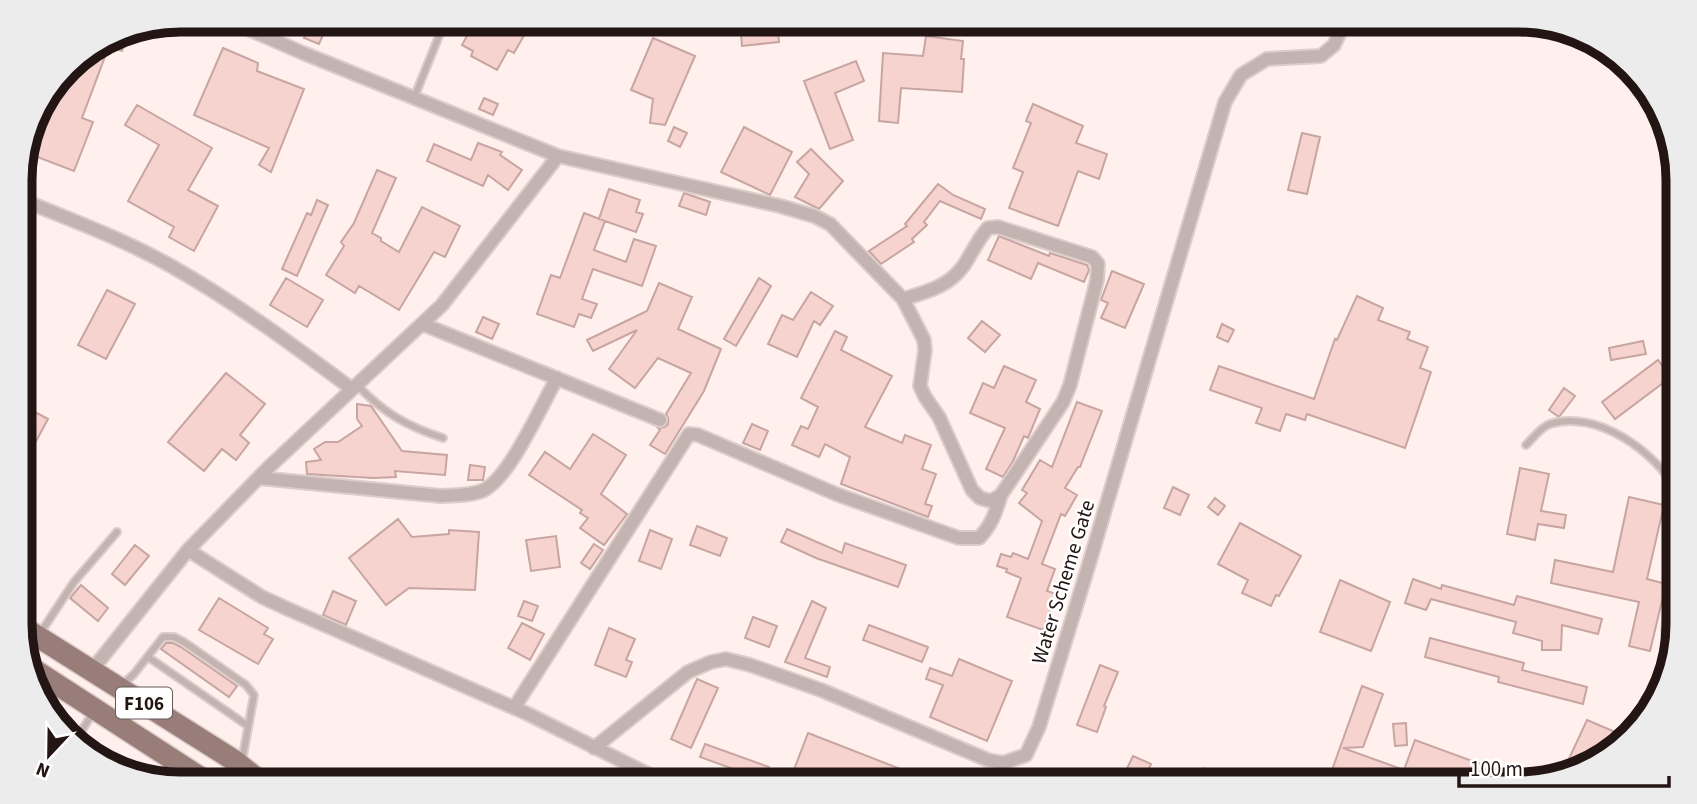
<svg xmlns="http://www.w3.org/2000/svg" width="1697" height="804" font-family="'Source Sans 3',sans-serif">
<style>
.building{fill:#f6d3ce;stroke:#c7a5a0;stroke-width:2}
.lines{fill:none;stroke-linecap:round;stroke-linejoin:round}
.service-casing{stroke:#dccdcb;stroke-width:10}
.minor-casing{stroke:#dccdcb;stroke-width:16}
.primary-casing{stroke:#dccdcb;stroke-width:24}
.service{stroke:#c3b3b1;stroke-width:6}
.minor{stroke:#c3b3b1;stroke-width:12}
.primary{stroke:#987d79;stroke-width:21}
.labels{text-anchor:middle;stroke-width:5;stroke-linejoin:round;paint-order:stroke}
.shield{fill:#fff;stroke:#645b5a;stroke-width:2}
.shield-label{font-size:19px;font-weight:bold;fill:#221514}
.street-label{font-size:21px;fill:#221514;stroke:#fff}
.rim{fill:none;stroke:#221514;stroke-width:9}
</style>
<rect width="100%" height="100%" fill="#fff0ee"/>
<path class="building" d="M312,19H330L319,44L304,38Z
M476,19H501L526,32L514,53L508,50L497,70L471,56L473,51L462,45Z
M130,29L122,51L109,46L82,118L93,122L74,171L24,152L36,108L74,59L119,31Z
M778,31L779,42L742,46L741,34Z
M926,36L963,41L961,59H964L962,92L901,88L898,123L879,121L883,53L923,56Z
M653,38L695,56L665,125L650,123L653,99L631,90Z
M223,48L258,63L257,71L304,89L271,172L259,165L269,148L194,115Z
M856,61L864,81L835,93L853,140L830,149L804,81Z
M484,98L498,104L493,115L479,109Z
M1033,104L1083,126L1076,143L1107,154L1099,179L1078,171L1058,226L1009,208L1023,172L1013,168L1031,123L1026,121Z
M137,105L212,148L188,190L218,206L194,251L169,237L174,227L128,201L159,145L125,125Z
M674,127L687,133L680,147L668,141Z
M744,127L792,152L770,195L721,172Z
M1302,133L1320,137L1307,194L1288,190Z
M478,143L502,152L500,155L522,170L508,190L488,175L483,186L427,161L434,144L471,160Z
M811,149L843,181L819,209L795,197L809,174L797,162Z
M377,170L396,178L372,233L381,238V241L399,252L422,207L460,226L445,257L434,252L399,310L359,286L355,293L326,275L344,246L341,242L354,223Z
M938,184L953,195L985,209L981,219L940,201L924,222L927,225L912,239L914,242L881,264L869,251L907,226L905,224Z
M609,189L640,200L636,212L643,214L636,232L599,219Z
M684,193L710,202L706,215L679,206Z
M317,200L328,205L297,276L282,269L307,213L311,215Z
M584,213L605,221L594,250L626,262L634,239L656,246L642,286L593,269L582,299L597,304L591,318L579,314L574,327L537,314L551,275L560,278Z
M999,236L1049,256L1050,253L1087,265L1089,270L1084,282L1038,263L1031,279L988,260Z
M1112,271L1144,284L1125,328L1101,318L1108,303L1101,300Z
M286,278L323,300L307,327L270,305Z
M759,278L771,286L736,346L724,339Z
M659,283L692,297L678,329L721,349L704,391L665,454L650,445L660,430L658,428L665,427L668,424V418L666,414L691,373L658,358L635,388L609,369L637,330L593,351L587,340L647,311Z
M107,290L135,304L106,359L78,345Z
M811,292L833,306L820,325L814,321L797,357L768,344L782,315L793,320Z
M1357,296L1383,308L1378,320L1410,332L1407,339L1428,347L1420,368L1431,372L1405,448L1307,414L1305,420L1286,414L1280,431L1256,423L1262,408L1210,390L1219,366L1314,399L1335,339L1337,340Z
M483,317L499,324L492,339L476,332Z
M982,321L1000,335L985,352L968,338Z
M1222,324L1234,330L1228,342L1217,337Z
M835,331L847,337L841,350L892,376L865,427L902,443L905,435L931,445L922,469L936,474L925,504L932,506L928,517L841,484L850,457L825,444L819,457L792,445L801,426L808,429L818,407L801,398Z
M1643,341L1646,354L1611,360L1609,348Z
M1658,360L1671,377L1615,419L1602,402Z
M1004,366L1036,380L1026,402L1040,409L1028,438L1024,436L1013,461L1003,477L986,469L1005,428L970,413L983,383L994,388Z
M226,373L265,404L240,435L249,443L236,460L222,449L204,471L168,442Z
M1564,388L1575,396L1559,417L1549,410Z
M1077,402L1102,411L1080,467H1078L1065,488L1077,495L1065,516L1061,514L1042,564L1055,569L1047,591L1056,594L1043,630L1007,617L1021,578L1006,572L1007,569L997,566L1001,554L1011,557L1013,553L1028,559L1042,521L1019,503L1027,493L1022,490L1040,460L1052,467Z
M20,404L48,419L20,471Z
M357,404L371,406L402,451L447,455L445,475L395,471L396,477L373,478L307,474L306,462L321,460L314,449L325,442H338L362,426L357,419Z
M752,424L768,431L760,450L743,443Z
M593,434L626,455L601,494L627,514L604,545L580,528L588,518L580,513L582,510L529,475L545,452L570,469Z
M470,465L485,467L483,480H468Z
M1520,468L1549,474L1541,511L1566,515L1564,528L1538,524L1535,540L1507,534Z
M1173,487L1189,495L1180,515L1164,508Z
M1629,497L1664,505L1647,579L1666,584L1650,651L1629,646L1639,602L1551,583L1555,560L1613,572Z
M1215,498L1225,506L1218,515L1208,507Z
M398,519L412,537L449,534V530L479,532L475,590L409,588L386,605L349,558Z
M1240,523L1301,556L1279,596L1276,595L1271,606L1242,593L1248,580L1218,564Z
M697,526L727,538L720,556L690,545Z
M787,529L842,553L845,543L906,565L898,587L816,558L781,542Z
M650,530L672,539L661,569L639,561Z
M556,536L560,567L531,571L526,540Z
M594,544L603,550L590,569L581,563Z
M135,545L149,556L125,585L112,574Z
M1413,579L1441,589L1442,585L1514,605L1517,596L1602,619L1598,634L1562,625L1561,650H1542V641L1513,633L1516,622L1431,599L1426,610L1405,603Z
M1340,580L1390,602L1371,651L1320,632Z
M81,585L108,608L98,621L70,598Z
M333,591L356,601L346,625L323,615Z
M219,598L268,628L264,634L273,639L258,664L199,630Z
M524,601L538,606L532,621L518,616Z
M812,601L826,608L805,658L830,667L827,677L785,662Z
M753,617L777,626L769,647L745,638Z
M522,623L544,634L530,660L508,648Z
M869,625L928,647L922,662L863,640Z
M609,628L635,639L626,660L632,662L626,677L595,665Z
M1430,638L1524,663L1522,670L1587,687L1583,704L1498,682L1499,677L1425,657Z
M166,643H173L181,647L237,686L229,697L161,649Z
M959,659L1012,681L987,741L930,717L943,685L926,679L930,668L952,676Z
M1100,665L1118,672L1104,706L1106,707L1097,732L1077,725Z
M697,679L718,688L691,748L671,739Z
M1362,686L1383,694L1363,747L1343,748L1404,770L1415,740L1491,768L1485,784H1436L1440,778L1417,769L1411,784H1373L1332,770Z
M1587,720L1622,735L1607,757L1578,767L1567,763Z
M1406,723L1407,745L1395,746L1393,724Z
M808,733L939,784V785H803L790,780Z
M705,744L769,767L764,780L700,757Z
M1133,756L1151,764L1142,785H1119Z"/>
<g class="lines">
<g class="service-casing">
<path id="service" d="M414,98L443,26L439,19
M357,385C384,413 406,426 443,438
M1526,445C1533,438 1541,427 1550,424C1596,409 1656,452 1677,491
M39,635L74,582L117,532
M148,657L248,726
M1671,660C1656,640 1674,579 1678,554
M121,686L134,674L163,637H174L184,642L246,685L254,695L242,761
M1654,700L1664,651
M76,740L92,714
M1204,772L1228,784"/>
</g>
<g class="minor-casing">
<path id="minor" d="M225,19L303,53L558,156L780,206L814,216L830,224L903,299L924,340L925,350L920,386L925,397L939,417L972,490L980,498L991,501L1001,495L1063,402L1070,385L1097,280L1098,264L1092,257L998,227L988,228C978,239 972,253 964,265C949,287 926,292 903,299
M20,199C71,220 123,239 171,266C235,302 294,346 352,389
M422,324L660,420
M259,478L441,496C454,495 471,496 484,490C510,477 541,406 557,378
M188,550L262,597L288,609L526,713L670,785
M92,670L188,550L268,468L442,305L558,156
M514,708L689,434L698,435L836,494L959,538H979C992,525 996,511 1001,495
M594,748L688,672L711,662L726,659L750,665L821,690L988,760L1003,763L1026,755L1039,727L1089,564L1225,102L1241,75L1267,59L1321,56L1334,45L1342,28"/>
</g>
<g class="primary-casing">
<path id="primary" d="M21,626L235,761L265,785
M30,667L212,785"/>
</g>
<use href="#service" class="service"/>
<use href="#minor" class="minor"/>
<use href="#primary" class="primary"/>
</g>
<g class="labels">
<rect class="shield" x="116" y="687.5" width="56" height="31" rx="5"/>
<g class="shield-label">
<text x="144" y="710">F106</text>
</g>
<g class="street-label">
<text transform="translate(1063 582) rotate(-73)" y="7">Water Scheme Gate</text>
</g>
</g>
<path d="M0 0H1697V804H0ZM180 32H1518A148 148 0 0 1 1666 180V624A148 148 0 0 1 1518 772H180A148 148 0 0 1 32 624V180A148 148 0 0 1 180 32Z" fill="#edecec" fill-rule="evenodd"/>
<path class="rim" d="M180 32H1518A148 148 0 0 1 1666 180V624A148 148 0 0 1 1518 772H180A148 148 0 0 1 32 624V180A148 148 0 0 1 180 32Z"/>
<g transform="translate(49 755) rotate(202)" stroke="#ffffff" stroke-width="5" paint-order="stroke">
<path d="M0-5L12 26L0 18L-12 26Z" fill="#221514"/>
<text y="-10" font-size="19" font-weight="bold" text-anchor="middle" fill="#221514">N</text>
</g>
<path d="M1459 776v10h210v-10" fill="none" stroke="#221514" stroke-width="3.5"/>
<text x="1470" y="776" font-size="21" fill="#221514" stroke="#ffffff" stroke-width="5" paint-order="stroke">100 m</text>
</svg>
